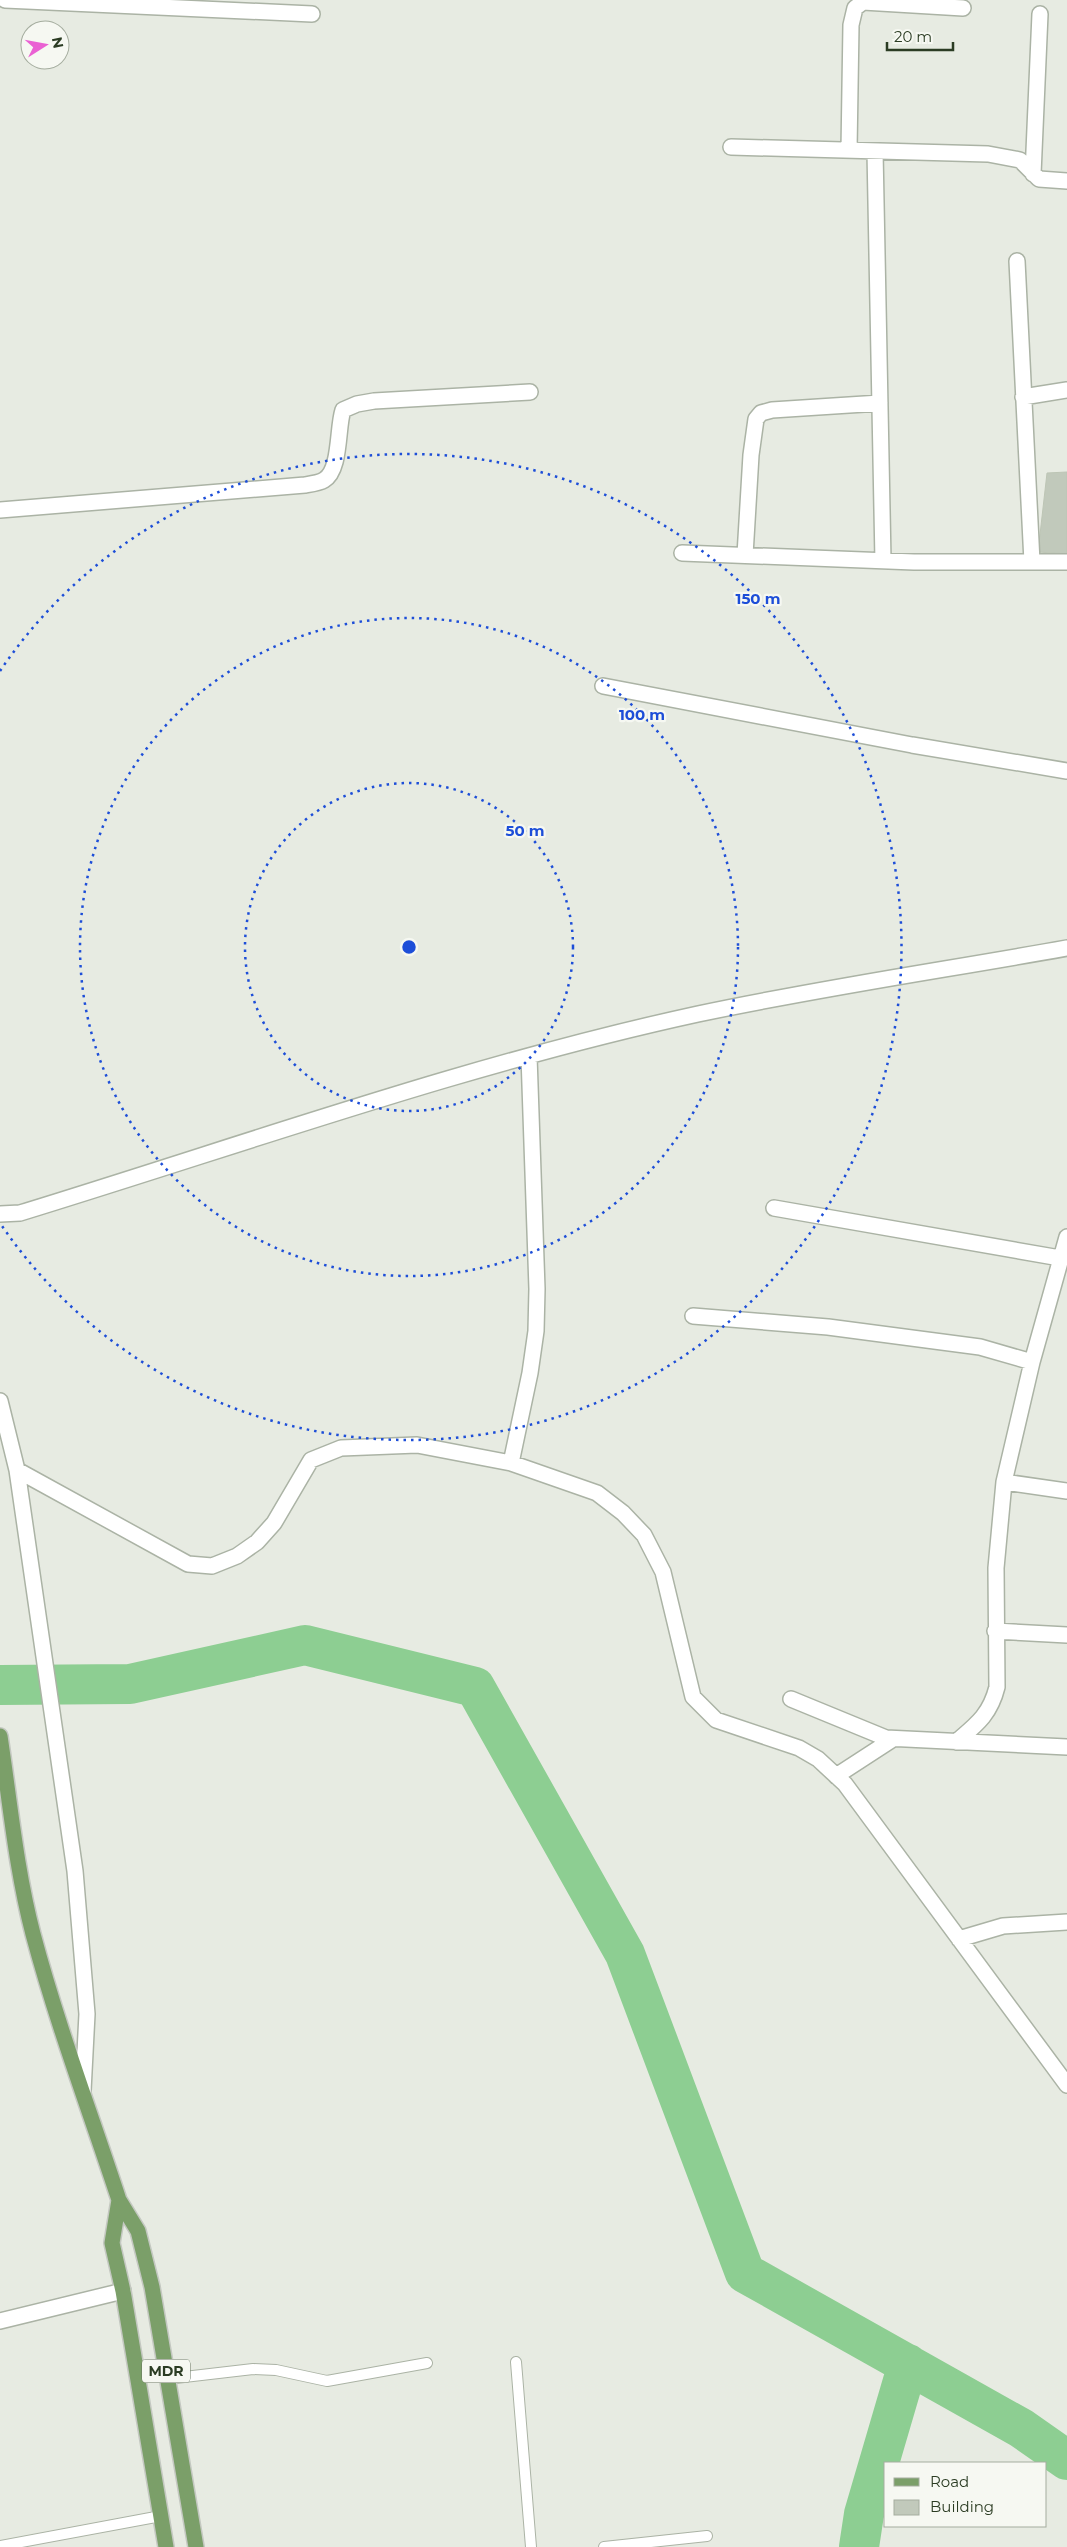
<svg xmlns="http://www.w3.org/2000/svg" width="1067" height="2547" font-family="Montserrat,sans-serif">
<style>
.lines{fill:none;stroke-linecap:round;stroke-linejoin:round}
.river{stroke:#8dce92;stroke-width:40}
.building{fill:#c1c9bb;stroke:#bdc5b5}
.lane-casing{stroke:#abb3a5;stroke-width:12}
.street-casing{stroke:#abb3a5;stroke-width:18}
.primary-casing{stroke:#c4c8c1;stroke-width:18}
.lane{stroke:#fff;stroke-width:10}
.street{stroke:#fff;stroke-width:15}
.primary{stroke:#7b9f69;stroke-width:15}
.ring{fill:none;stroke:#1d4ed8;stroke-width:2.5;stroke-dasharray:2.5 5}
.labels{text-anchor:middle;stroke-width:4.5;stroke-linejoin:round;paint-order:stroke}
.shield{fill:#f6f8f2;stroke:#687461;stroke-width:1}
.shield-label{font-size:14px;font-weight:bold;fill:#2b3c23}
.centre{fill:#1d4ed8;stroke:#f6f8f2;stroke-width:2.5}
.ring-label{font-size:15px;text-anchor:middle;font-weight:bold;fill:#1d4ed8;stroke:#f6f8f2;stroke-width:4.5;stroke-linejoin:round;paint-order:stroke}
</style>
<rect width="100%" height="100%" fill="#e7ebe2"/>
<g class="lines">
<path class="river" d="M0,1685L130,1684L305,1645L475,1687L625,1954L745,2273L1021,2428L1067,2460
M859,2547L864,2514L908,2364"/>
</g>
<path class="building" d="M1067,472V554L1038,552L1047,473Z"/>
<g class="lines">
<g class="lane-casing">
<path id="lane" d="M516,2362L531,2547
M167,2379L253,2369L276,2370L327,2381L427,2363
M0,2546L161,2516
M604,2547L707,2536"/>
</g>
<g class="street-casing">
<path id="street" d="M5,0L312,14
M731,147L988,154L1020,160L1039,179L1067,181
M849,150L851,25L855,8L863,2L963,8
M875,151L883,561
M1033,174L1040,14
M1017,261L1032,562
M1023,397L1067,390
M0,510L305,485C311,484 319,483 324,480C341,470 337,428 343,410L357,404L374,401L530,392
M682,553L914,562H1067
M745,555L751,455L756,419L761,413L772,410L880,403
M603,686L912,745L1067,771
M774,1208L1060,1258
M0,1214L20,1213C245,1144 468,1064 698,1014C820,988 944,970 1067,948
M693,1316L828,1327L980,1347L1032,1362
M0,1401L17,1470L75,1871L87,2014L83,2091
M511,1463L530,1373L536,1331L537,1289L529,1056
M17,1470L188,1564L212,1566L237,1556L257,1542L274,1523L311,1460L341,1448L417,1445L511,1463L597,1493L623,1513L644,1535L663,1572L693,1697L716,1720L799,1748L818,1759L845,1784L1067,2085
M1004,1482L1067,1491
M995,1631L1067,1635
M791,1699L886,1738L1067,1747
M956,1742C976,1725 990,1715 997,1687L996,1568L1004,1482L1032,1362L1067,1237
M836,1776L893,1739
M959,1939L1003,1926L1067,1922
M0,2321L123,2291"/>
</g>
<g class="primary-casing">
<path id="primary" d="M0,1736C10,1802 16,1869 33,1934C57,2024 90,2112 119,2200L138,2231L152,2287L196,2547
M119,2200L112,2243L123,2291L166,2547"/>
</g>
<use href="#lane" class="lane"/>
<use href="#street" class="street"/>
<use href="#primary" class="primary"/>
</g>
<g class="ring">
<circle cx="409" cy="947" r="164"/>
<circle cx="409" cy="947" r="329"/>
<path d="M0 671A493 493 0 1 1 0 1223"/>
</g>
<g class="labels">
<rect class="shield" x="142" y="2359.5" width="48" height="23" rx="4"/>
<g class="shield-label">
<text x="166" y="2376">MDR</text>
</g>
</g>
<circle cx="409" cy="947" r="8" class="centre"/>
<g class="ring-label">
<text x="758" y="604">150 m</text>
<text x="642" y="720">100 m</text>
<text x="525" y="836">50 m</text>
</g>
<rect x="884" y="2462" width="162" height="65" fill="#f6f8f2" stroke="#a5ad9f"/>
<rect x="894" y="2478" width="25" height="8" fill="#7b9f69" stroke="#a5ad9f"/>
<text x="930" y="2487" font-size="15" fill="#2b3c23">Road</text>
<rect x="894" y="2500" width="25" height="15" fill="#c1c9bb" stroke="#a5ad9f"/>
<text x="930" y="2512" font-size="15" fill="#2b3c23">Building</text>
<g transform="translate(45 45) rotate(79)"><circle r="24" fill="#f6f8f2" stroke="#a5ad9f"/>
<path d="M0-4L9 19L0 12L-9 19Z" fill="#ea61d3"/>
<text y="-8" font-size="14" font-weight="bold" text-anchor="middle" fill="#2b3c23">N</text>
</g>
<path d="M887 42v8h66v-8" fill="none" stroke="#2b3c23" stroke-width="2.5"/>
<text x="894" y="42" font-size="15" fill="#2b3c23" stroke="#f6f8f2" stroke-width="4" paint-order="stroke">20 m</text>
</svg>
